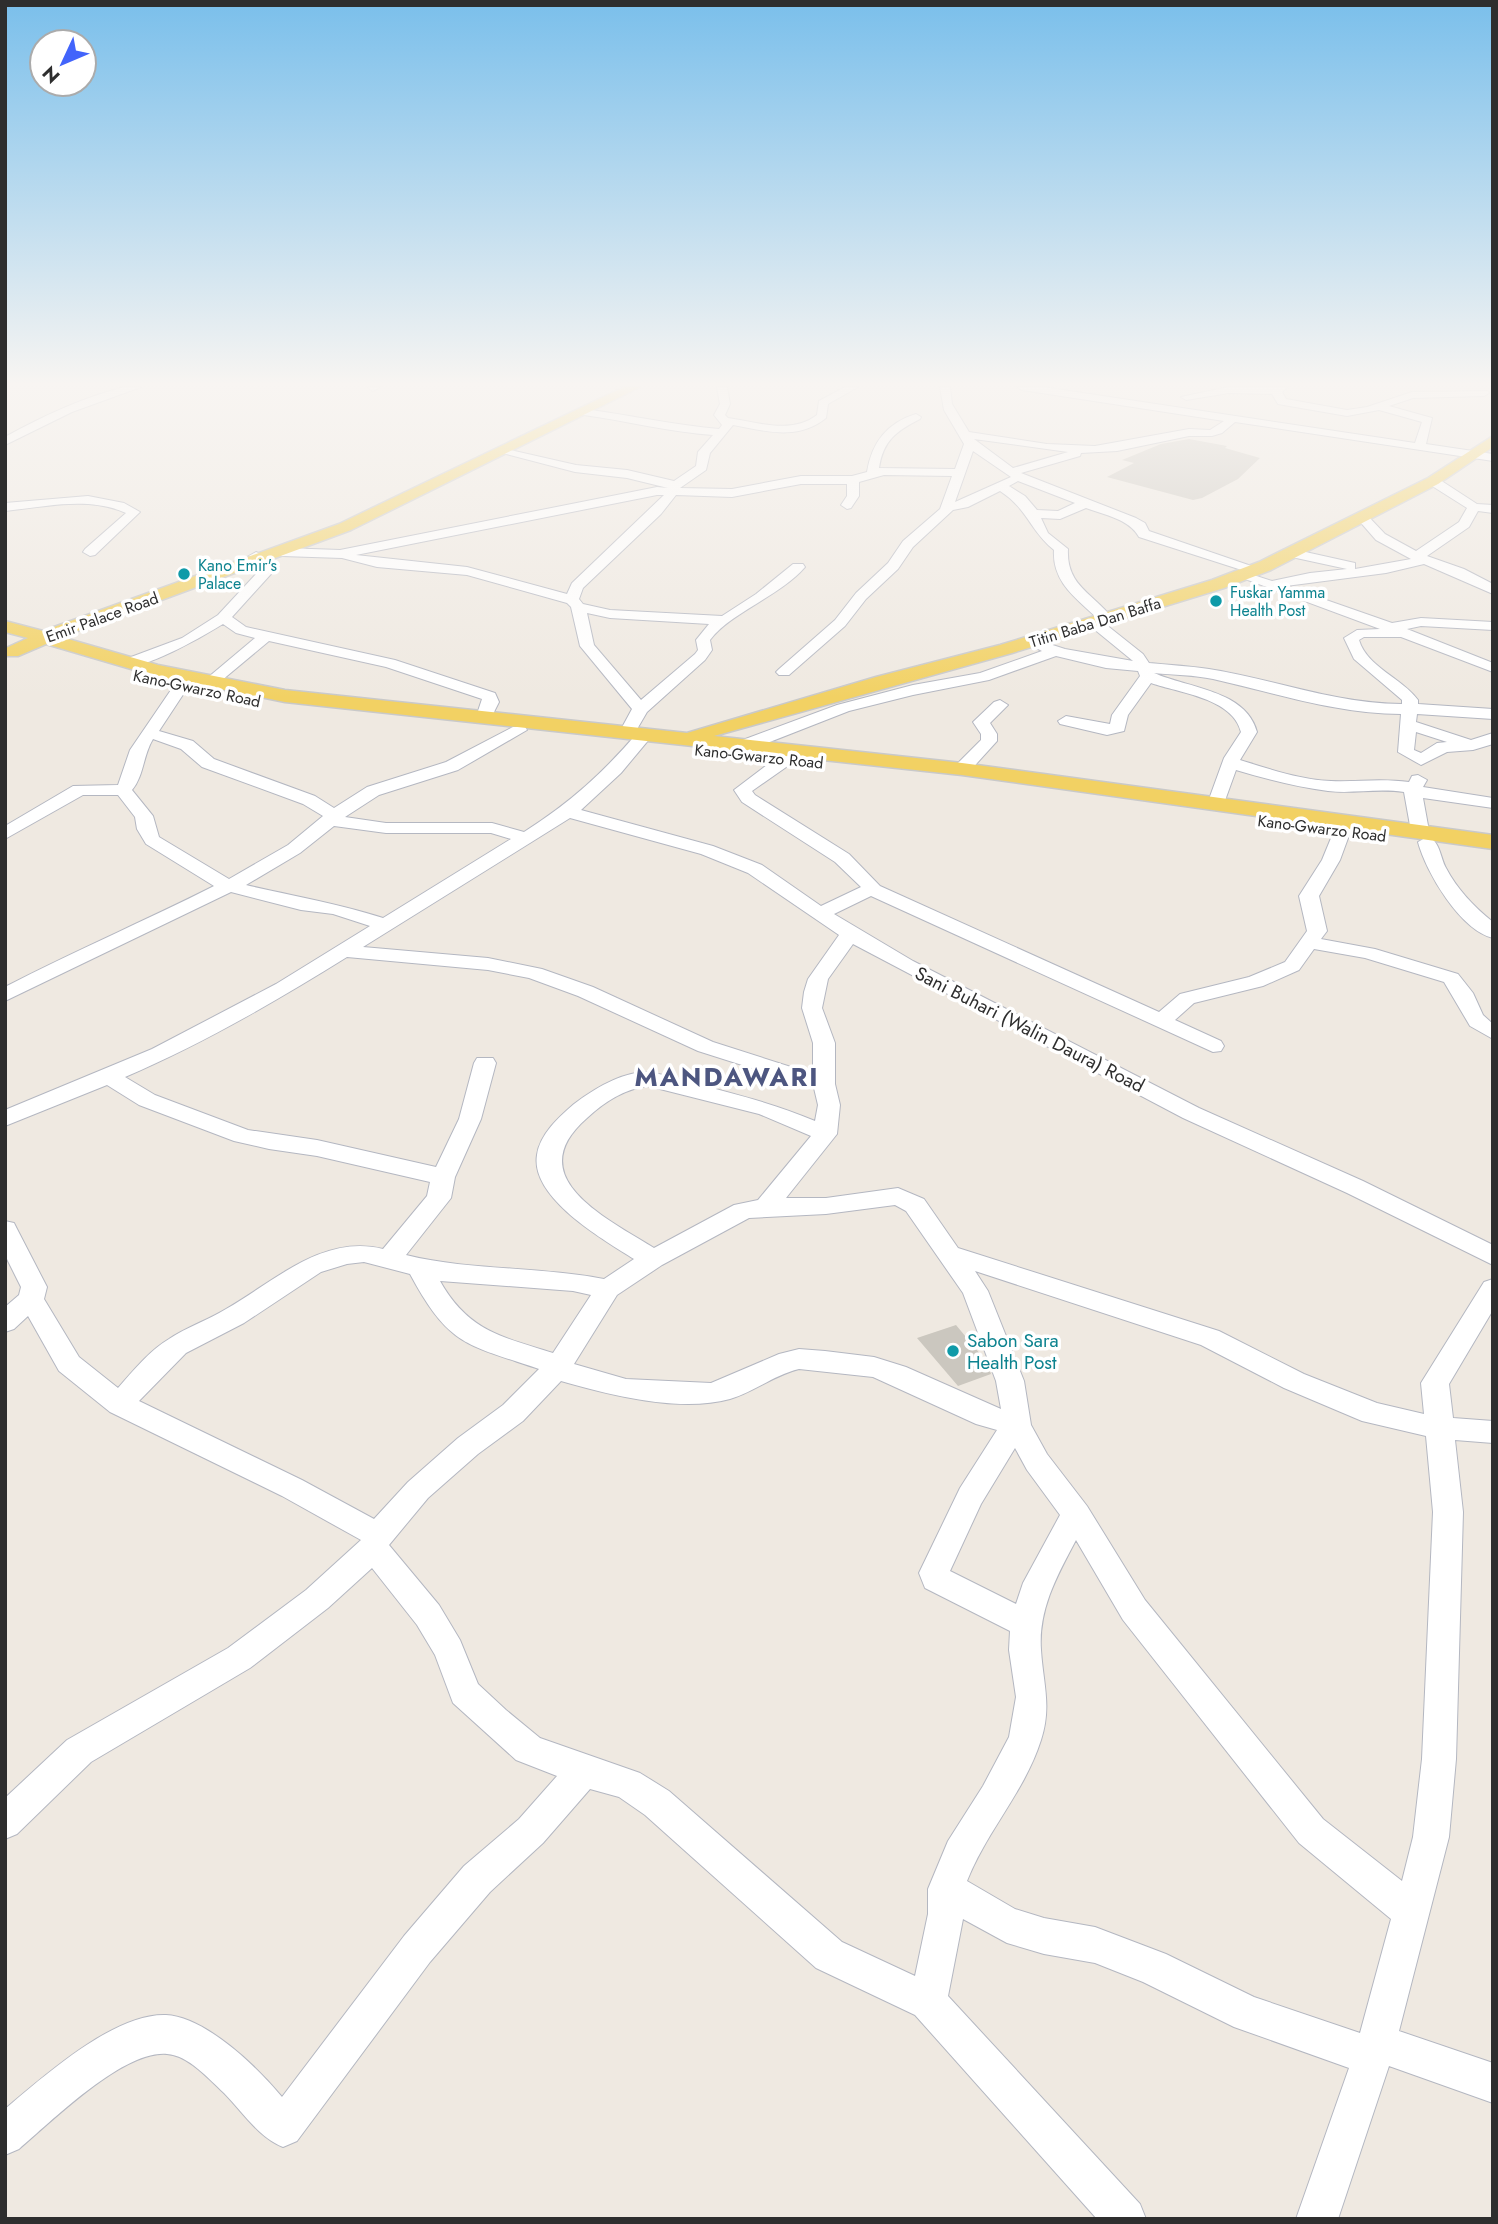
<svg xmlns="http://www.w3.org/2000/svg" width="1498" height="2224" font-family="Jost,sans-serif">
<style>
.building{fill:#cbc7bf}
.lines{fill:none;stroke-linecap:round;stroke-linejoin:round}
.minor-casing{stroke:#b4b7c1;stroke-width:2}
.major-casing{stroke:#c9c9c9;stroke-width:3}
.minor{fill:#fff;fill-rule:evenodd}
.major{fill:#f2d163;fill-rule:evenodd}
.culture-dot{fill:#0f9aa8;stroke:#fff;stroke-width:2.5}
.labels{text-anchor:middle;stroke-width:7;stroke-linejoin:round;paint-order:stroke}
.far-culture-label{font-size:16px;fill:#0d838f;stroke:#fff;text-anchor:start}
.far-street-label{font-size:16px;fill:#2e2e2e;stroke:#fff}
.street-label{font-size:19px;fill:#2e2e2e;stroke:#fff}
.culture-label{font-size:19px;fill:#0d838f;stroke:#fff;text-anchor:start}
.district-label{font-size:26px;font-weight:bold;letter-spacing:2px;fill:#4d5680;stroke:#fff}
</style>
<rect width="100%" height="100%" fill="#efe9e1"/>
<path class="building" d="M1189,439L1227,446L1225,448L1260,458L1238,479L1202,498L1193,500L1107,477L1134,463L1122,460L1161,444Z
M956,1325L986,1361L991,1374L958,1386L917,1338Z"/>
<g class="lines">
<g class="minor-casing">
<path id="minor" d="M124,387H141L72,412L5,445V437C43,416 82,398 124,387Z
M380,387L373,391L368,388V387Z
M717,387H727L730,404L725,415L728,418C757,422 791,435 817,415L819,401L845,387H858L828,404L826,418C798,441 765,431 733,425L710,453L706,470L680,488L732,489L801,476H852L867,472C872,442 887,423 916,414L921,417L920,419C896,431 883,441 879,468L955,469L964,444L944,410L940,387H950L952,404L969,432L1047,444L1095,446L1189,429L1210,430L1224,421L1022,390L1017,387H1043L1415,443L1422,422L1379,410L1347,416L1278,404L1272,394L1229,393L1186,400L1181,397L1228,387H1288L1282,392L1286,399L1347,410L1367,407L1412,392L1488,391L1489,393L1484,396L1413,398L1389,406L1432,418L1426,444L1493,454V461L1235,422L1222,433L1212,436H1189L1117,451L1081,453L1080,456L1021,473L1136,518L1145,523L1149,531L1263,570L1261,573H1251L1139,537C1129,519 1105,515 1086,508L1060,519L1041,518L1048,533L1068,549C1066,586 1093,593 1113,619L1104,623L1143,654L1149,663C1169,665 1189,666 1209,669C1273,679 1336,704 1402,704V700L1354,659L1344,638L1357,630L1380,629L1237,576L1244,572L1272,581L1310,573L1347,569L1287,556L1285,553L1292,549L1355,563V569L1411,559L1376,540L1355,516L1361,512L1365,513L1385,534L1416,551L1459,522L1467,508L1429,484V478H1437L1477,504L1493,505V513L1478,511L1469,527L1427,556L1464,569L1493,584V594L1424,564L1386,573L1286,586L1392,623L1421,618L1493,622V630L1421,626L1407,629L1493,663V672L1401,637H1364L1359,640C1367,667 1402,678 1418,700V704L1493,709V719L1417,714L1416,722L1471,740L1493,733V744L1473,750L1447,752L1421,765L1398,752L1401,714C1338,714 1275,693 1213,679C1194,675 1174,675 1154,673C1188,688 1246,690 1257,732L1240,760C1269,769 1301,780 1331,781C1358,782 1381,778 1409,782L1412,776L1418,775L1427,780L1423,787L1493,798V808L1423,798L1429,831L1420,836L1411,831L1404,792C1377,788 1353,794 1328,791C1297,787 1266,779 1236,770L1223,806H1211L1208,802L1224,758L1241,732C1233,698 1179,693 1151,683L1128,715L1124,731L1107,735L1060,724L1058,721L1066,716L1110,724L1112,715L1140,676L1138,671L1106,668L1056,656L989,680L913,695L849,711L752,749H740L738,745L740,741L837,705L913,685L980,673L1042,651L1024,642L1026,639L1031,638L1065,649L1133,661L1089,625L1087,622L1089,619L1097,618C1076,598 1052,582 1054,550C1030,531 1028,509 1000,491L968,507L953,510L913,547L898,569L866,599L845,626L789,675H779L776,672L779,669L835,620L856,593L888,563L903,541L940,509L952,476L884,475L859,482V496L851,508L847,509L841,505L847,496V484H801L732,497L676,495L661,514L583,588L579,599L583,604L610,610L722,616L756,594L793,564H803L805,567C780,596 730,613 710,640L712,650L705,660L647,712L633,736L627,738L619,733L632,709L580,646L571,607L567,603L467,575L377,567L342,558L282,556L275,552L282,548L340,550L657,487L668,488L627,478L575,472L495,451L501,448L576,465L627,470L674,481L696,466L698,452L713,435C670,432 627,421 584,415L579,412L584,409C629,415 674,425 719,429L722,425L714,415L720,404ZM974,439L1068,452L1013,468ZM973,451L1011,477L955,502ZM1018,481L1075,503L1058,511L1037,510L1025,496L1009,486ZM657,495H664L572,583L567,594L467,567L356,555ZM587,613L610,618L709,624L696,640L698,650L695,654L641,700L594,645ZM1416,732L1447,742L1437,743L1421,753L1414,750Z
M88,496L124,503L140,512L95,555L90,556L83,552L85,549L126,513C88,496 45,507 5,511V503Z
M256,552L270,559L271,574L232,617L246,627L395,660L495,693L499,702L490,720L484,722L476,717L482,699L386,667L269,641L215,686H205L202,683L205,680L255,638L236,633L223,624C204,636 143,671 123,666L120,663L123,660L182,638L218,615L257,573L256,561L249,556Z
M180,682L188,687L159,731L193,741L214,759L315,796L334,808L367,787L446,762L513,727H525L527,730L458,770L379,795L345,817L386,823H492L524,832C571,802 603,773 639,731H651L653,734L651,737L621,773L581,810L713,846L762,865L821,906L861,887L835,862L742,802L734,790L780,755H792L794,759L792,763L752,791L755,795L849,854L880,886L1159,1012L1180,994L1249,977L1285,962L1307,931L1299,896L1322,860L1336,826H1348L1351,830L1340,860L1319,896L1327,931L1321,939L1375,949L1458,974L1473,993L1483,1015L1493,1024V1039L1470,1026L1444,982L1365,958L1314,949L1299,970L1263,986L1194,1003L1175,1020L1221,1041L1224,1046L1221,1051L1213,1052L871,896L834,914L913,961L1199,1108L1363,1181L1493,1245V1265L1347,1193L1183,1118L853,944L828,979L822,1008L835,1043V1084L840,1105L837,1134L786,1198H826L898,1188L924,1199L958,1248L1219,1331L1304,1374L1377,1403L1424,1414L1421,1383L1484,1282L1493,1279V1310L1449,1384L1453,1418L1493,1421V1443L1455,1440L1463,1512L1456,1759L1449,1837L1399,2031L1493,2063V2103L1389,2066L1338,2219H1296L1349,2068L1234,2027L1143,1982L1095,1963L1044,1954L1007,1943L963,1919L948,1996L1140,2204L1146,2219H1097L915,2015L816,1968L645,1815L619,1797L590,1789L543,1843L490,1892L430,1962L297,2141L283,2147C258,2137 243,2112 224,2093C209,2079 188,2055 167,2054C123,2050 51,2122 19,2149L5,2155V2109C43,2077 114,2013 166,2015C206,2017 258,2068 282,2097L404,1936L464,1866L519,1819L557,1776L516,1760L453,1703L435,1655L417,1625L372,1568L328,1608L250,1668L91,1762L17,1834L5,1839V1798L67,1740L228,1648L306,1590L361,1540L282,1496L110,1412L59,1371L28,1316L14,1329L5,1332V1307L19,1295L21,1287L5,1255V1221L14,1223L17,1229L47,1287L44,1299L79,1357L118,1388C133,1371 149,1351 169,1339C187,1327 208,1320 226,1309C275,1281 323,1234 383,1249L427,1196L430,1182L317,1156L269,1149L234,1141L139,1105L107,1085L5,1126V1110L152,1049L276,984L370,926L333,914L301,910L231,892L5,1001V987C74,951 145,921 214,886L146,844L137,829L135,817L118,795H83L5,839V826L73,786L118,785L130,750L175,684ZM153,739L181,749L202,767L303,804L323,816L288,845L229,879L159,837L153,816L132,790C144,776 143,755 153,739ZM570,818L701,854L748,873L839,935L808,979L804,992L802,1008L813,1043V1074L713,1042L593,987L542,969L488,958L363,947ZM334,826L386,833H491L511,839L383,918C338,903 292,896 246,885L300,853ZM347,957L488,970L529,978L578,996L698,1051L814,1088L818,1105L815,1121C775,1104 735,1094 693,1083C679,1080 661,1073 647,1072C621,1072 594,1089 574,1104C559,1117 540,1134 537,1155C530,1198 604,1240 634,1259L604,1279C538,1266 471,1271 406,1255L451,1198L455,1177L481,1119L496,1063L493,1058H477L474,1063L459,1119L436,1167L317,1140L248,1130L155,1095L125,1077C202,1044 275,1002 347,957ZM648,1086L759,1114L811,1136L758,1200L734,1205L654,1248C606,1218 519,1177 587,1118C604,1102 624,1089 648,1086ZM895,1205L906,1211L963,1293L996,1381L1001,1409L906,1367L874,1357L825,1351L799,1349L779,1354L711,1383L626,1379L574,1364L617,1295L662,1265L749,1218L826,1214ZM364,1262L410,1274C449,1346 465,1344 539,1369L503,1405L458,1438L408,1482L374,1519L302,1480L139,1401L186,1353L244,1323L321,1272L347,1264ZM975,1271L1201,1345L1284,1388L1362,1421L1426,1436L1433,1512L1422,1759L1413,1837L1402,1881L1323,1819L1145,1600L1087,1506L1047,1454L1031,1425L1024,1381L988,1291ZM440,1281L573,1291L591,1295L553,1353C502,1337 468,1331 440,1281ZM799,1369L873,1377L976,1424L997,1430L960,1488L919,1573L925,1588L1010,1631L1009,1650L1016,1697L1009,1737L983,1786L948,1841L928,1889V1914L915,1976L842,1942L669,1791L640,1773L540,1738L506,1710L478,1684L460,1640L439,1605L389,1545L428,1498L478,1454L523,1421L561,1381C610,1395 680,1413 730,1399C754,1392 774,1375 799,1369ZM1015,1448L1027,1470L1060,1515L1023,1583L1016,1604L950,1571L981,1504ZM1076,1540L1123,1620L1299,1843L1391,1919L1360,2033L1254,1997L1166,1954L1095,1927L1044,1918L1015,1909L967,1881C986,1832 1025,1791 1041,1740C1052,1706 1043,1683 1041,1650C1038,1609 1058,1574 1076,1540Z
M1000,700L1008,705L990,723L997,734V741L968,773H956L954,769L956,765L981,740V734L973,722L994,702Z
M1427,837C1440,840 1440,857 1446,868C1457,889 1474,907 1493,922V938C1460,930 1426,872 1418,842Z"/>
</g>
<g class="major-casing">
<path id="major" d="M624,387H640L351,530L61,637L158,665L285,690L687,733L876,677L1000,645L1212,580L1259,562L1428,478L1493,436V447L1438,484L1271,570L1224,588L1012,653L714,736L962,763L1493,835V849L962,775L285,702L155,676L46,644L18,656H5L6,648L28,638L5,632V621L43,631L339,524Z"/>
</g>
<use href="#minor" class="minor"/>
<use href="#major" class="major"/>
</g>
<linearGradient id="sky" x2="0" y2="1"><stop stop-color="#7abfeb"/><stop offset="0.55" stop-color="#f8f5f2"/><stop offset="1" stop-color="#f8f5f2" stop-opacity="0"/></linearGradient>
<rect width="1498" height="698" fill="url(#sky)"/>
<g class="culture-dot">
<circle cx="184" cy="574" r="7"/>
<circle cx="1216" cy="601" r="7"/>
<circle cx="953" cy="1351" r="7"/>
</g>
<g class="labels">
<g class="far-culture-label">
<text x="198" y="571">Kano Emir's<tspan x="198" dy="18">Palace</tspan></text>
<text x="1230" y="598">Fuskar Yamma<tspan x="1230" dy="18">Health Post</tspan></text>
</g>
<g class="far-street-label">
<text transform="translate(102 617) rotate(-20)" y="6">Emir Palace Road</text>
<text transform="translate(1095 622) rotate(-17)" y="6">Titin Baba Dan Baffa</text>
<text transform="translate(197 688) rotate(12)" y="6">Kano-Gwarzo Road</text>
<text transform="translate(759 756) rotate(6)" y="6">Kano-Gwarzo Road</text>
<text transform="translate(1322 828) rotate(7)" y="6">Kano-Gwarzo Road</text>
</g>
<g class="street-label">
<text transform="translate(1030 1029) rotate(27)" y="7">Sani Buhari (Walin Daura) Road</text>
</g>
<g class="culture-label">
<text x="967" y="1347">Sabon Sara<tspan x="967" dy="22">Health Post</tspan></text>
</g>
<g class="district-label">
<text x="727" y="1086">MANDAWARI</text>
</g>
</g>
<rect width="1498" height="2224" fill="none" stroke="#2e2e2e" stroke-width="14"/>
<g transform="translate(63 63) rotate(226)"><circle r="33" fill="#ffffff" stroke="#ababab" stroke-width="2"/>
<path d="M0-5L12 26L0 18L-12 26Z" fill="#4264fb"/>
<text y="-10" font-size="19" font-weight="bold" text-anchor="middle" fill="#2e2e2e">N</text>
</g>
</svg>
